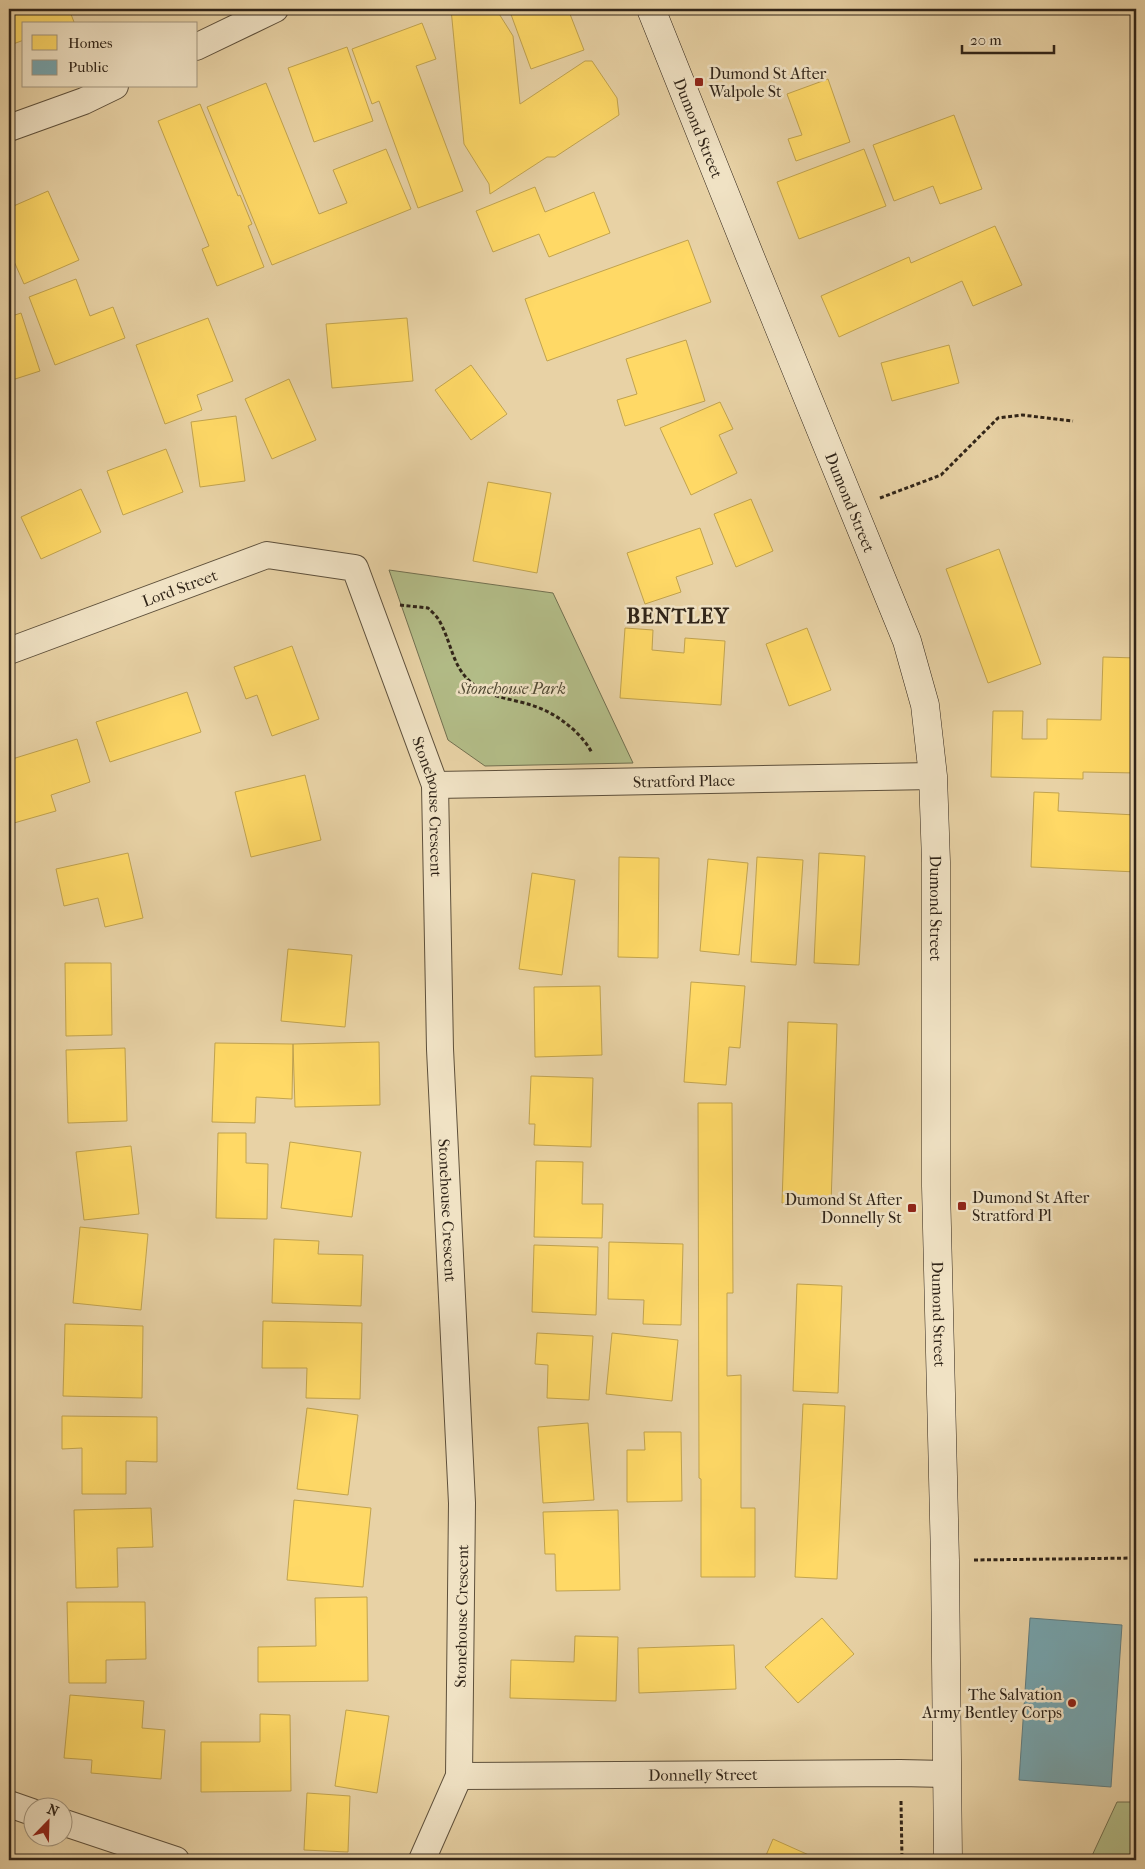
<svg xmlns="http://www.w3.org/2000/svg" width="1145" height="1869" font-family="'IM FELL French Canon',serif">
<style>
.green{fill:#b3bd88;stroke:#727050}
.homes{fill:#ffd966;stroke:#c1a34f}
.public{fill:#76a5af;stroke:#617e82}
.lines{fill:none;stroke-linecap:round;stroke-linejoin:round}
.street-casing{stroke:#5e503b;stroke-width:28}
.secondary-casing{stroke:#302418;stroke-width:29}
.path{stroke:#302418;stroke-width:3;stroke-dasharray:4 2.5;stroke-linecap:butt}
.street{stroke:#f0e2c4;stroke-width:26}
.secondary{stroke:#f0e2c4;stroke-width:28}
.poi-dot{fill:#8f2418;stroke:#f0e2c4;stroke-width:2}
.labels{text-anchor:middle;stroke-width:5;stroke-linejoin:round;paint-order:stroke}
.poi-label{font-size:16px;fill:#302418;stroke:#f0e2c4;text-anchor:start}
.street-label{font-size:16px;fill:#302418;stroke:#f0e2c4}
.park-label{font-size:16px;font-style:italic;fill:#514a34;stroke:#f0e2c4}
.district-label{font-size:21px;font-weight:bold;letter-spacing:1px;fill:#302418;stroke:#f0e2c4}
</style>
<rect width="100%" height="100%" fill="#e8d2a5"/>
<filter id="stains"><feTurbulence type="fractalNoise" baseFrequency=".004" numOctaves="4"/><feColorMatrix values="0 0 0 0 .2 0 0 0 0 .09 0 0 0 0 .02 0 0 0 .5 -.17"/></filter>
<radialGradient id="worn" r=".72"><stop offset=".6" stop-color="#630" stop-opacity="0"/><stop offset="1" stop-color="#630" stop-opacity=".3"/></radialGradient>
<path class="green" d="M389,570L553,593L633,763L485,766L448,740Z
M1117,1802H1136V1860H1090Z"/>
<path class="homes" d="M9,9H69L74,22L68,24H24V40L13,44L9,32Z
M451,9H496L513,36L520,104L585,61H592L617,98L619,115L555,157H547L490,194L489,184L464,144Z
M509,9H568L584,50L531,69Z
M422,23L436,59L416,66L463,191L418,208L379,101L372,104L352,49Z
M347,47L373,121L314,142L288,68Z
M828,79L850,142L796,161L788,139L802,135L787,94Z
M266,83L319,214L347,203L333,170L386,149L411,209L272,265L207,107Z
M200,104L238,196L240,195L252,224L248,226L264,267L217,286L202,249L209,246L158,121Z
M954,115L982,189L940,204L933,186L894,201L873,145Z
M864,149L886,206L799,239L777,182Z
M535,187L545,212L594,192L610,233L549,257L539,234L493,252L476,211Z
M48,191L79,260L24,284L9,250V208Z
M995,226L1022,285L973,306L962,281L839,337L821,296L909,257L911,263Z
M688,240L711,302L547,361L525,299Z
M76,279L90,316L113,307L125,338L55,365L29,297Z
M21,313L40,371L9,381V317Z
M208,318L233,381L197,395L202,410L165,424L136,345Z
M407,318L413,381L332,388L326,324Z
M686,340L705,401L625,426L617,400L637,394L626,359Z
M949,345L959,383L892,401L881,363Z
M471,365L507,414L471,440L435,390Z
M289,379L316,440L272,459L245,399Z
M720,402L733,429L719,435L737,473L691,495L660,428Z
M236,416L245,481L200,487L191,422Z
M166,449L183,492L123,515L107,471Z
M488,482L551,493L537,573L473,561Z
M81,489L101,532L41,559L21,517Z
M751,499L773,551L736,567L714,514Z
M700,528L713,564L676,577L681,592L645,604L627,553Z
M999,549L1041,664L988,683L946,569Z
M625,628L653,630L652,650L684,653L685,638L725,641L721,705L620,698Z
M807,628L831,690L789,706L766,644Z
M292,646L319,719L272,736L257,695L246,699L234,667Z
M1103,657L1136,658V773L1083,772V779L991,777L993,711H1023L1022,739H1047V719L1101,720Z
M187,692L201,732L110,762L96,722Z
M77,739L90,782L51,795L56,811L14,823L9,808V760Z
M305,775L321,840L251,857L235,792Z
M1034,792L1059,793L1058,811L1136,815V872L1031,867Z
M128,853L143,918L105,927L98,898L64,906L56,869Z
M819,853L865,856L859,965L814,963Z
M619,857L659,858L658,958L618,957Z
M757,857L803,860L796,965L751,962Z
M708,859L748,863L739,955L700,951Z
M532,873L575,880L562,975L519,969Z
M288,949L352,955L345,1027L281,1021Z
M65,963H111L112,1035L66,1036Z
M691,982L745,986L740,1048L729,1047L726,1085L684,1082Z
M600,986L602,1055L535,1057L534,987Z
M788,1022L837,1024L831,1204L782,1203Z
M379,1042L380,1105L295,1107L293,1044Z
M215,1043L293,1044L292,1099L256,1097L255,1123L212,1122Z
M125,1048L127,1121L68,1123L66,1050Z
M531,1076L593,1078L591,1147L534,1145L535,1124H529Z
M698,1103H732L733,1293H727V1376L741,1375V1508H755V1577H701V1479L699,1478Z
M218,1133H246V1163L268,1164L267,1219L216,1218Z
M290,1142L361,1152L352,1217L281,1208Z
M131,1146L139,1214L84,1220L76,1152Z
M536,1161L583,1162L582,1204H603L602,1238L534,1237Z
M80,1227L148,1234L141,1310L73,1303Z
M274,1239L319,1241L318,1254L363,1255L361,1306L272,1303Z
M609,1242L683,1244L681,1325L643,1324L644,1300L608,1299Z
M534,1245L598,1247L596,1315L532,1312Z
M797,1284L842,1286L838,1393L793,1391Z
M263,1321L362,1323L360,1399L306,1398L307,1368H262Z
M65,1324L143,1326L142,1398L63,1396Z
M537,1333L593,1336L589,1400L547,1398L548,1365L535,1364Z
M612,1333L678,1340L672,1401L606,1394Z
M803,1404L845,1406L837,1579L795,1577Z
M307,1408L358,1415L348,1495L297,1489Z
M62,1416L157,1417V1462L126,1461V1494H82V1448L62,1449Z
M588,1423L594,1500L543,1503L538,1427Z
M644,1432H681L682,1501L627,1502V1450H645Z
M294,1500L371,1508L363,1587L287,1580Z
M151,1508L153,1547L117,1548L118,1587L76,1588L74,1510Z
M618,1510L620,1590L556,1591L555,1554H545L543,1512Z
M367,1597L368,1681L258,1682V1647L316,1646L315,1598Z
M67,1602H145L146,1659L106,1660V1683H69Z
M822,1618L854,1654L798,1703L765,1667Z
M575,1636L618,1637L616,1701L510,1698L511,1660L574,1662Z
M734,1645L736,1689L639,1693L638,1648Z
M70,1695L144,1701L142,1728L165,1730L161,1779L91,1773L92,1760L64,1758Z
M346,1710L389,1716L377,1793L335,1786Z
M260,1714L290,1715L291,1791L201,1792V1742H260Z
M307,1793L350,1796L348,1852L304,1850Z
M773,1839L820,1860H764Z"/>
<path class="public" d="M1030,1618L1122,1625L1111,1787L1019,1780Z"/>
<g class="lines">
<g class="street-casing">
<g id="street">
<path d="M196,47L275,9"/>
<path d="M9,128L84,101L115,86"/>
<path id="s1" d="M9,651L267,555L355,568L435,785L440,1049L462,1503L459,1776L422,1860"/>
<path id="s2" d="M435,785L933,776"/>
<path id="s3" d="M459,1776L900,1773L946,1774"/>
<path d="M9,1804L32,1812"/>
<path d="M62,1822L176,1860"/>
</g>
</g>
<g class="secondary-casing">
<g id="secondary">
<path id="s4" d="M651,9L749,254L907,641L925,705L933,776L936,862V1186L945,1560L948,1860"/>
</g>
</g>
<path class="path" d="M880,498L941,475L998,418L1022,415L1073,421
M400,605L428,608C432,612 438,617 440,622C453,646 452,670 477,687C490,696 505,698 520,702C542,707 559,716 576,732C582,738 588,745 592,753
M974,1560L1136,1558
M901,1801L902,1860"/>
<use href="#street" class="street"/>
<use href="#secondary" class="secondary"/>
</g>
<g class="poi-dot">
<rect x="694" y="77" width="10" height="10" rx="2.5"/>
<rect x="957" y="1201" width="10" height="10" rx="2.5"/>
<rect x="907" y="1203" width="10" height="10" rx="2.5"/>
<circle cx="1072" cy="1703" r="5"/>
</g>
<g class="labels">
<g class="poi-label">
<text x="709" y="79">Dumond St After<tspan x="709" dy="18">Walpole St</tspan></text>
<text x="972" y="1203">Dumond St After<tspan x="972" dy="18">Stratford Pl</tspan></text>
<text x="902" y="1205" text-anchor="end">Dumond St After<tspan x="902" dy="18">Donnelly St</tspan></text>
<text x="1062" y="1700" text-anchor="end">The Salvation<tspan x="1062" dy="18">Army Bentley Corps</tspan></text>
</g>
<g class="street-label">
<text dy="6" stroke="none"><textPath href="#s4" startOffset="128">Dumond Street</textPath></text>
<text dy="6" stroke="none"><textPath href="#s4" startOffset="532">Dumond Street</textPath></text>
<text dy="6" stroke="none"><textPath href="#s1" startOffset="182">Lord Street</textPath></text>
<text dy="6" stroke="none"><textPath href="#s2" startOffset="249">Stratford Place</textPath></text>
<text dy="6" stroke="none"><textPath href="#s1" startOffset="616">Stonehouse Crescent</textPath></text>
<text dy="6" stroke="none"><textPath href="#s4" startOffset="952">Dumond Street</textPath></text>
<text dy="6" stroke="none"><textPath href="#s1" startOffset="1021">Stonehouse Crescent</textPath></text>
<text dy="6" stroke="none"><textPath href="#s4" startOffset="1358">Dumond Street</textPath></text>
<text transform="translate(461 1616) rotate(-89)" y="6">Stonehouse Crescent</text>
<text dy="6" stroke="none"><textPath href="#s3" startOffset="244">Donnelly Street</textPath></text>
</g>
<g class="park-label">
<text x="512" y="694">Stonehouse Park</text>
</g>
<g class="district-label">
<text x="678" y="623">BENTLEY</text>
</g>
</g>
<rect width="1145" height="1869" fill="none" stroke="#e8d2a5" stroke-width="30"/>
<rect x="10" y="10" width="1125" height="1849" fill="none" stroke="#302418" stroke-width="2.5"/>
<rect x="15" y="15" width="1115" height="1839" fill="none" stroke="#302418"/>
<rect x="22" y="22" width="175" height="65" fill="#f0e2c4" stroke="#a3967f"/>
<rect x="32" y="35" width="25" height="15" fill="#ffd966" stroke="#a3967f"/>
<text x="68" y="48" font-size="15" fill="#302418">Homes</text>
<rect x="32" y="60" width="25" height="15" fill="#76a5af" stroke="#a3967f"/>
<text x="68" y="72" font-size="15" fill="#302418">Public</text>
<g transform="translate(48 1822) rotate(23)"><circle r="24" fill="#f0e2c4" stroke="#a3967f"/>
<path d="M0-4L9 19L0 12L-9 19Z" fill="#8f2418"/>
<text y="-8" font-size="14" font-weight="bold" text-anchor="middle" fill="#302418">N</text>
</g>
<path d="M962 45v8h92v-8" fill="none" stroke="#302418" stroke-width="2.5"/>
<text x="970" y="45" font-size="15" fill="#302418" stroke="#f0e2c4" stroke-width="4" paint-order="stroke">20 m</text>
<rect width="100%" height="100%" filter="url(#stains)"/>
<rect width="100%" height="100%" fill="url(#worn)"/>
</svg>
